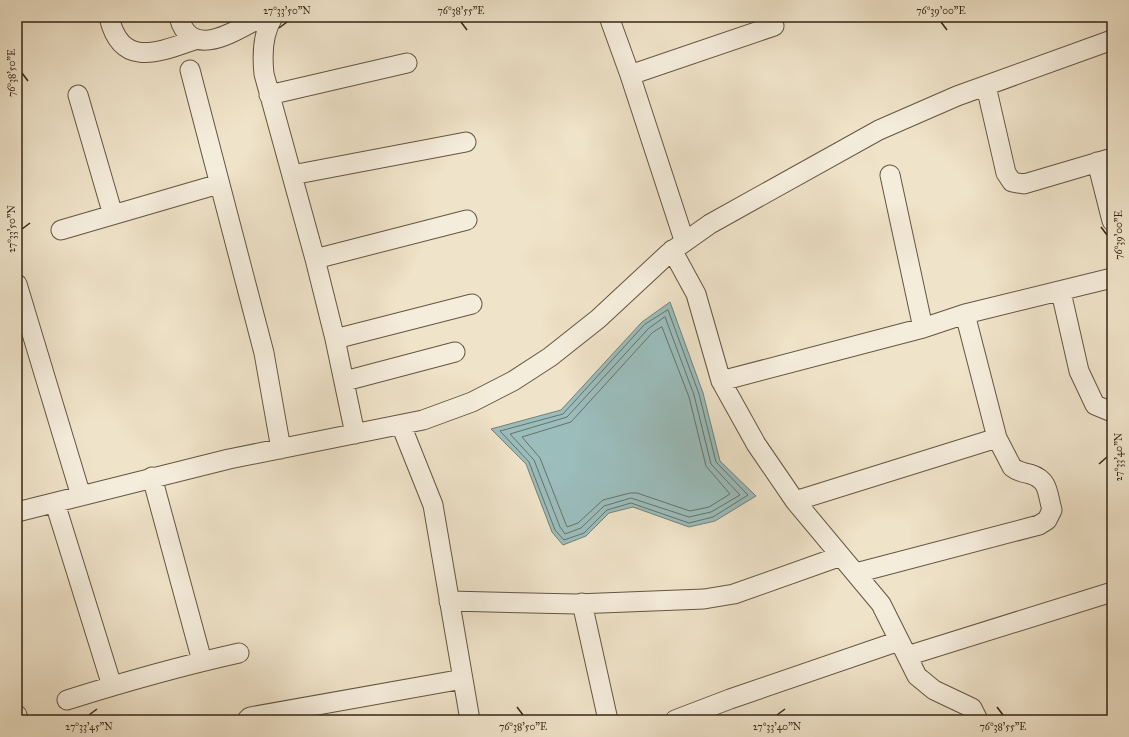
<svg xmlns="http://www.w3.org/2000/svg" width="1129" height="737" font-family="'IM FELL Great Primer',serif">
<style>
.water{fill:#9bbdbc;stroke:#728179}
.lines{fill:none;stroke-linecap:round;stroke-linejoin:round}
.shore{stroke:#687268;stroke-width:1}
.minor-casing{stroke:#645542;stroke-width:21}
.minor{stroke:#f5eddc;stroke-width:19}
.ticks{fill:none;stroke:#352615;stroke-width:1.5}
.neatline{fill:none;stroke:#352615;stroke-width:1.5}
.ticks-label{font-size:10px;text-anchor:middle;fill:#352615}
</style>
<rect width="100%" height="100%" fill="#efe3c9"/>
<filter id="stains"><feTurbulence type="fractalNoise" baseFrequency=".005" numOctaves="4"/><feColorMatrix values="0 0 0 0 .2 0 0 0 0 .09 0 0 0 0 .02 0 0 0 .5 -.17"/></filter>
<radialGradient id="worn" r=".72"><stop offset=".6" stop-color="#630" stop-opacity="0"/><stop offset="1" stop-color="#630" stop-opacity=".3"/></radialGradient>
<path class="water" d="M670,302L703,393L720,461L756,496L715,521L689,527L633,507L609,513L586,536L563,545L552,532L526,464L491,429L561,410L642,322Z"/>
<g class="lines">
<path class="shore" d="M668,310L699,394L716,462L748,495L713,517L689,523L631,503L607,510L584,533L564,540L555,530L529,462L500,431L563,414L644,325Z
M665,317L694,395L711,464L740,495L711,512L689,517L631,498L604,506L581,528L565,534L560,527L534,460L510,434L567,417L648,329Z
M662,327L689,397L706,466L730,494L709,507L690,511L637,493H630L603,500L578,523L567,527L540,458L522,437L571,422L652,333Z"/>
<g class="minor-casing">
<path id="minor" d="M109,17C121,68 157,53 194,40
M179,17C191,62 236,30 262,17
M273,17C262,34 262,55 264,74L315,259L335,339L355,434
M609,17L630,75L684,240
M190,70L264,353L281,449
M630,75L774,26
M986,86L1006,173L1012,182L1024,184L1112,158
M78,95L113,215
M269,95L407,63
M1097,162L1112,221
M292,175L466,142
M890,175L923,328
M61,230L219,184
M672,250L696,294L721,381L756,444L795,501L881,604L917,676L934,690L972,708L978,720
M315,259L467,220
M17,284L81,496
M1061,292L1079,371L1095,405L1112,412
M335,339L472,304
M345,381L455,352
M721,381L923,328L965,314L1112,278
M401,425L433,505L470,720
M152,477L202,661
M795,501L997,438L965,314
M55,503L112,686
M17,512L229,459L423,420L472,402L513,381L550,357L598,319L669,253L710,224L879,130L957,96L1112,40
M856,573L1039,525L1047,520L1052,510C1047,492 1049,480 1030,474C1024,473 1017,471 1012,467L997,438
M449,601L576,604L704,599L734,594L841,556
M582,603L608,720
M907,656L1112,592
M67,700C124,682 181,666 239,653
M17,715L18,720
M247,720L250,717L463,679
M675,720L730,699L899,641"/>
</g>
<use href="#minor" class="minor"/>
</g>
<path class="ticks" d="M461,22L467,30M941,22L947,30M279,28L287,22M22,73L28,81M1101,227L1107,235M22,229L30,223M1099,464L1107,457M517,707L523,715M997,707L1003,715M89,715L97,709M777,715L785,709"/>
<rect width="1129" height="737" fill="none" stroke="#efe3c9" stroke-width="44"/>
<rect x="22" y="22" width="1085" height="693" class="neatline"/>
<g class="ticks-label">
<text x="287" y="14">27°33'50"N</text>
<text x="461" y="14">76°38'55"E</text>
<text x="941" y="14">76°39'00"E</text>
<text transform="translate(11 73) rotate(-90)" y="4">76°38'50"E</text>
<text transform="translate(11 229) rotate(-90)" y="4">27°33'50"N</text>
<text transform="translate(1118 235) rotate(-90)" y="4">76°39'00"E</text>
<text transform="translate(1118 457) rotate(-90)" y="4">27°33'40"N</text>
<text x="89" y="730">27°33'45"N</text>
<text x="523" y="730">76°38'50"E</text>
<text x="777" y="730">27°33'40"N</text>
<text x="1003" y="730">76°38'55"E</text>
</g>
<rect width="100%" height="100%" filter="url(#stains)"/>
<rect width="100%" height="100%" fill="url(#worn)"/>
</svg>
